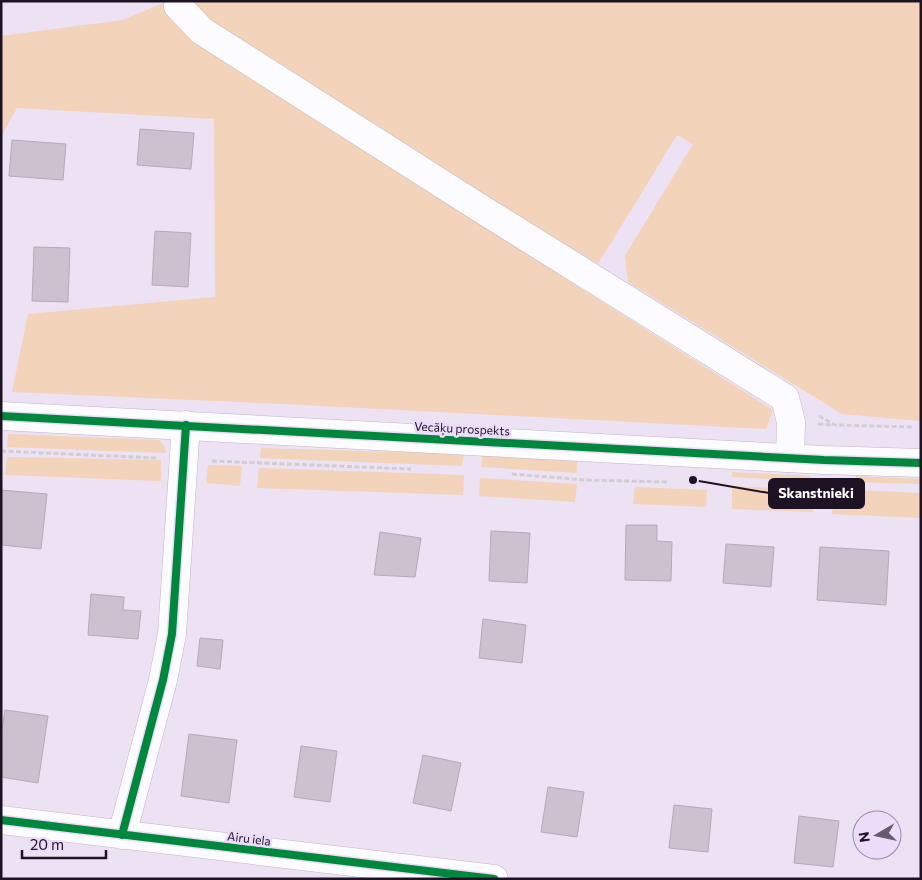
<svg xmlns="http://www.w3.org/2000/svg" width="922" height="880" font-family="Commissioner,sans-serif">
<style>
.green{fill:#f3d3b9}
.building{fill:#cdc0cf;stroke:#b6a9b8}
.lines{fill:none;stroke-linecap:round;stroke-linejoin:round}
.minor-casing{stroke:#c0b7c6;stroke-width:29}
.major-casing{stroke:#c0b7c6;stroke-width:29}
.path{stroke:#d0ced2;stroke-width:3;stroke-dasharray:5 2.5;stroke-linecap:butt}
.minor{stroke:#fcfbfd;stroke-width:28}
.major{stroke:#fcfbfd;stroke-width:28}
.cycleway-casing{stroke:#eddcf9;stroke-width:11}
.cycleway{stroke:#00873e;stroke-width:8}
.labels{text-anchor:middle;stroke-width:5;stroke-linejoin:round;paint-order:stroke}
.street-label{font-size:12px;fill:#1d1324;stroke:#eddcf9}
.leader{fill:none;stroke:#1d1324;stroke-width:2}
.callout-dot{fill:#1d1324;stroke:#eddcf9;stroke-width:2}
.callout{fill:#1d1324;stroke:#1d1324;stroke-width:2}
.callout-label{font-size:14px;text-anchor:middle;font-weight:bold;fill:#fff}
</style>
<rect width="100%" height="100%" fill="#ece2f3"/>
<path class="green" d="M168,1H921V421L842,414L628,282L625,256L693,144L677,135L598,264L577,251L558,274L773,410L766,429L284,404L12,392L28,314L215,297L214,119L17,108L1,137V36L123,20Z
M8,434L159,440L164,445L166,453L7,447Z
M261,448L464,454L462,466L260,458Z
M482,455L577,461V473L482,467Z
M7,457L161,460V481L5,475Z
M208,465L242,466L240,486L206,483Z
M259,468L464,475L463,495L257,488Z
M732,472L810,476L809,481L732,477Z
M856,476L921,479V484L856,482Z
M480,478L577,484L575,502L479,496Z
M732,486L814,490L813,512L732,509Z
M635,487L707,490L706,507L633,504Z
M835,489L921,493V518L832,514Z"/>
<path class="building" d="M140,129L194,133L191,169L137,165Z
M12,140L66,144L63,180L9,176Z
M155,231L191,233L188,287L152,285Z
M34,247L70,248L68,302L32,301Z
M1,490L47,494L41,549L1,545Z
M626,525H657V541L672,542L671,581L625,580Z
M491,531L530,533L527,583L489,581Z
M380,532L421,538L415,577L374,575Z
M726,544L774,547L771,587L723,583Z
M820,547L889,551L886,605L817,600Z
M91,594L124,597L123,610L141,611L138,639L88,635Z
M483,619L526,625L522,663L479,658Z
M200,638L223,640L220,669L197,666Z
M5,710L48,716L38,783L1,777V735Z
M189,734L237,740L229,803L181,796Z
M301,746L337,751L330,802L294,797Z
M423,755L461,763L451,811L413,803Z
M548,787L584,792L577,837L541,832Z
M674,805L712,809L708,852L669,848Z
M799,816L839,821L833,867L794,863Z"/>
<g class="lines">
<g class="minor-casing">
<path id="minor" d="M178,6L202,31L483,210L785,398L791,422L790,458
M1,820L494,879
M122,835L163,680L172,634L186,425"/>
</g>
<g class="major-casing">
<path id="major" d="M1,416L824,460L921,463"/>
</g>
<path class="path" d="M819,416L835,425L913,427
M818,424L832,425
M1,451L156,458
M212,461L411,469
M512,474L585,480L668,482"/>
<use href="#minor" class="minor"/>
<use href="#major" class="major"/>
<g class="cycleway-casing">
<path id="cycleway" d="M1,416L824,460L921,463
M1,820L494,879
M122,835L163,680L172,634L186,425"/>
</g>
<use href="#cycleway" class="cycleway"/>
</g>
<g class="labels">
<g class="street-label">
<text transform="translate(462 429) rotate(3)" y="4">Vecāķu prospekts</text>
<text transform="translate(249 839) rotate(7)" y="4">Airu iela</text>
</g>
</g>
<path class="leader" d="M693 480L769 493"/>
<circle class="callout-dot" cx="693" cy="480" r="5"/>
<rect class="callout" x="769" y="479" width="95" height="29" rx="5"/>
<g class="callout-label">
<text x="816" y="498">Skanstnieki</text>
</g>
<rect width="922" height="880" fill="none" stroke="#1d1324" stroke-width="5"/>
<g transform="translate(877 835) rotate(261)"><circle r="24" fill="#eddcf9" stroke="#9a8ca4"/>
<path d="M0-4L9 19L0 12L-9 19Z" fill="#655b6c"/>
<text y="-8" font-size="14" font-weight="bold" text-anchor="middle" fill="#1d1324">N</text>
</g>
<path d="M22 850v8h84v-8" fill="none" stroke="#1d1324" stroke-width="2.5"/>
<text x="30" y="850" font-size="15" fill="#1d1324" stroke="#eddcf9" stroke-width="4" paint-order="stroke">20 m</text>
</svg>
